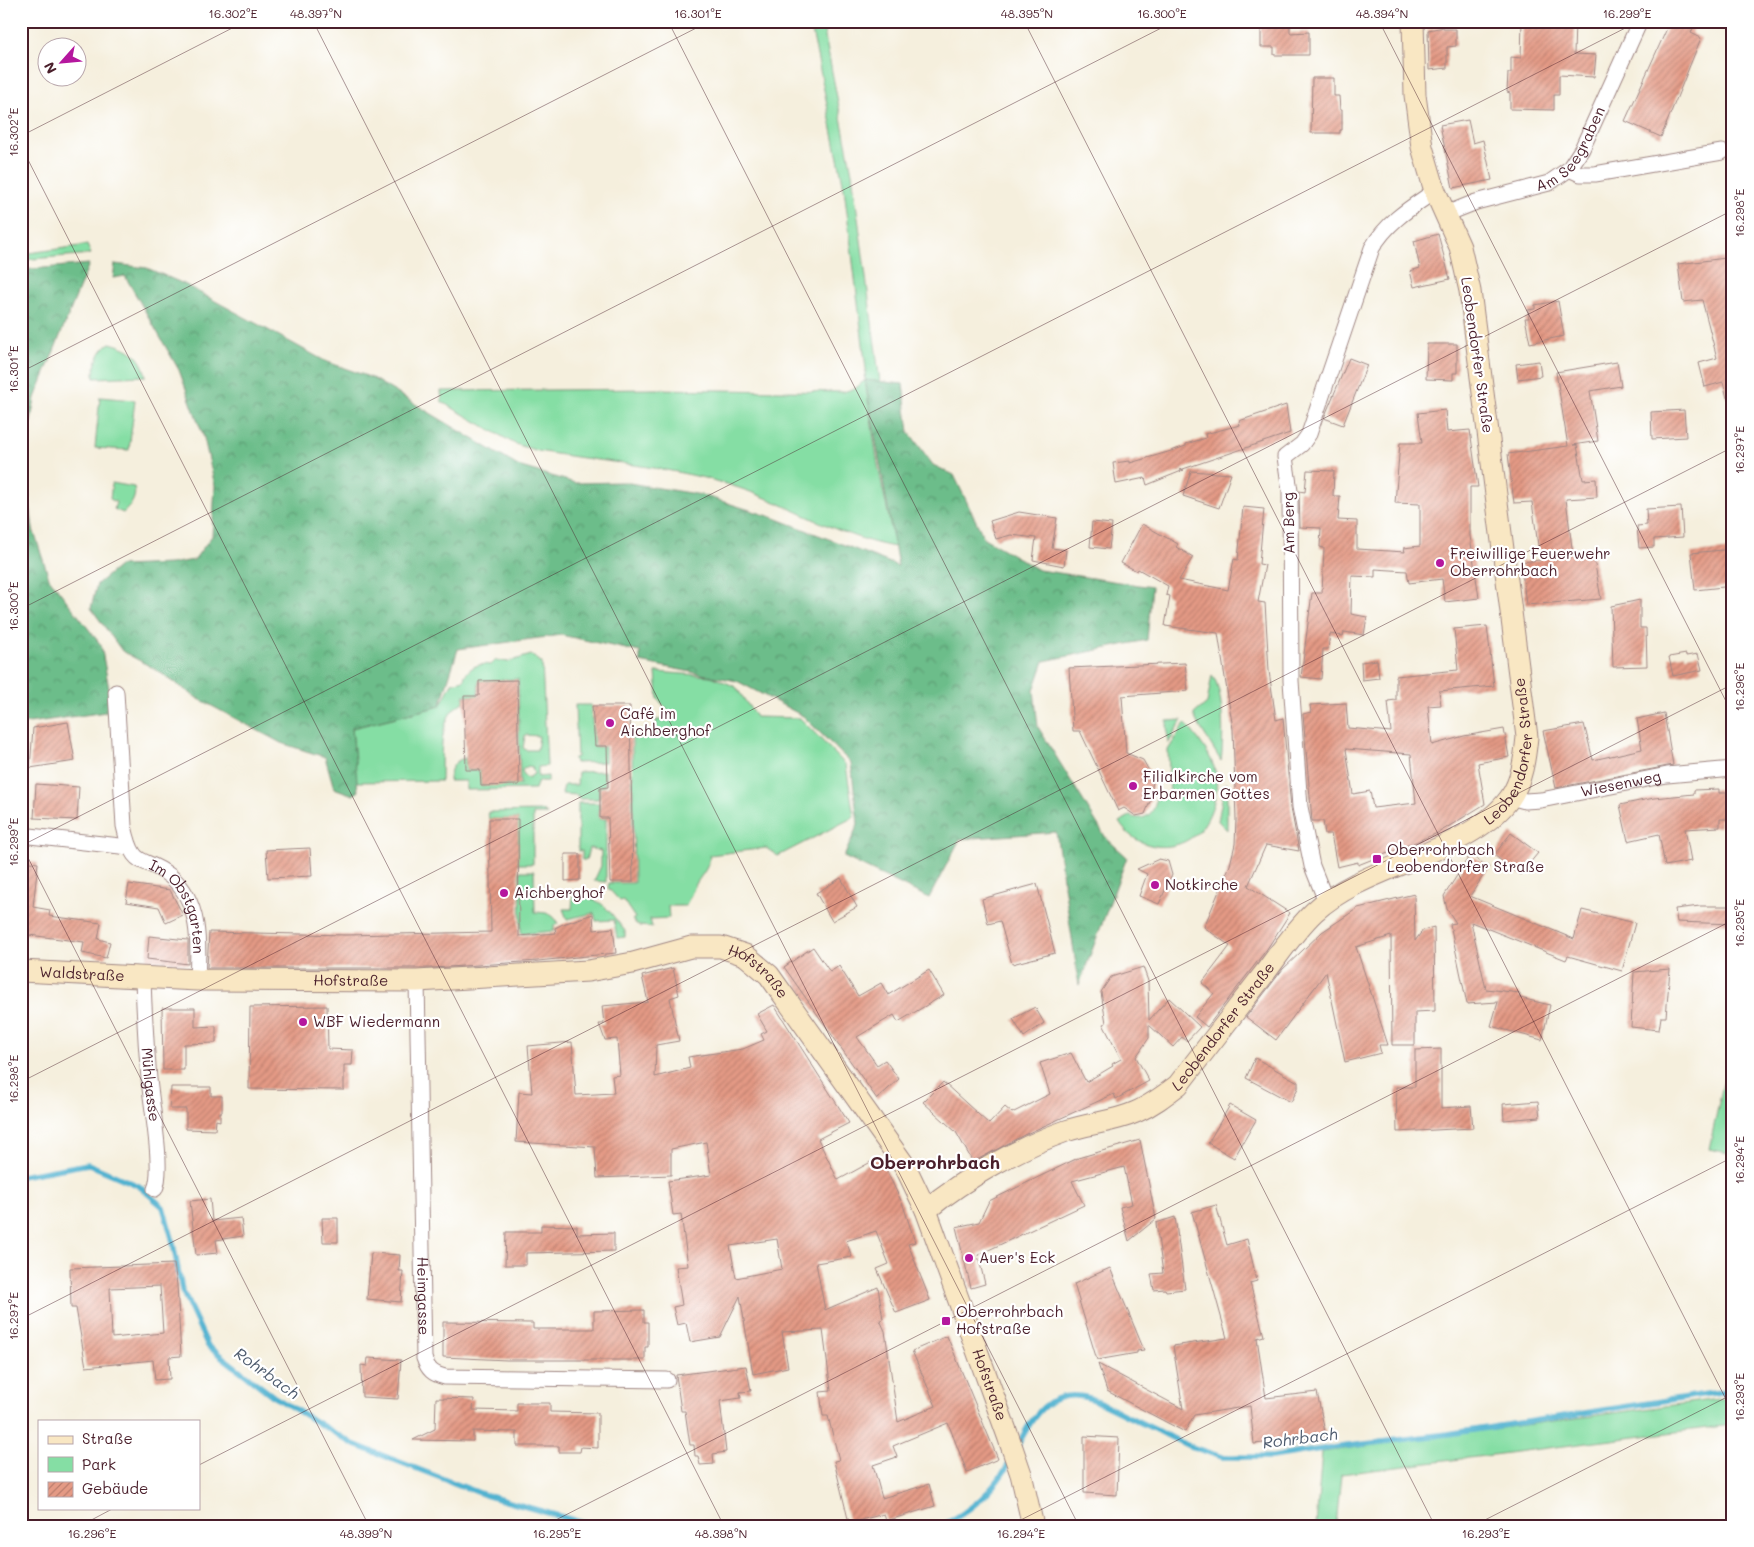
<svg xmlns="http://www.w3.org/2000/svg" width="1754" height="1547" font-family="Mali,sans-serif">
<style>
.green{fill:#85dea4;stroke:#687e68;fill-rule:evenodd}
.forest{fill:url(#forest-crowns);stroke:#5b6e5a}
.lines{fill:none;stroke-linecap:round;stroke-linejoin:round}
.stream{stroke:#51b2d0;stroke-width:5.5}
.building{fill:url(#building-hatch);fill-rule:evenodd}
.street-casing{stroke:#a08784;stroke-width:17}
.secondary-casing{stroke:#a08784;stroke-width:23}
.street{stroke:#fff;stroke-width:15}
.secondary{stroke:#f9e7c3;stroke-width:21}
.ticks{fill:none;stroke:#4a1f2b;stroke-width:1;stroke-opacity:0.45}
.poi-dot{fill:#b5179e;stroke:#fff;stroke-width:2}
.labels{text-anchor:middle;stroke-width:4.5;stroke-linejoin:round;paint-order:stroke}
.street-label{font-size:15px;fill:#4a1f2b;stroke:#fff}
.poi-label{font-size:15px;fill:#4a1f2b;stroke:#fff;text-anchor:start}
.water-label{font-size:16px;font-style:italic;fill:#4d5a6d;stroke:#fff}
.quarter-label{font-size:18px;font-weight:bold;fill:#4a1f2b;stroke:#fff}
.neatline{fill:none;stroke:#4a1f2b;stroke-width:2}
.ticks-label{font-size:12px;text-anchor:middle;fill:#4a1f2b}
</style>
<defs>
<pattern id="forest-crowns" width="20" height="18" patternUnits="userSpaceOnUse" patternTransform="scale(1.25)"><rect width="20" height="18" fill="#6cbd8a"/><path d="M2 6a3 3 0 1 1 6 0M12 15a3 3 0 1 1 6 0" fill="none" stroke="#5b9971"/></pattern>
<pattern id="building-hatch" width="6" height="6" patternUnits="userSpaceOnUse" patternTransform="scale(1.25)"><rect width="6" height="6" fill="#e49a85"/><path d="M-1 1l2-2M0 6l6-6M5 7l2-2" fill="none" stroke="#bb7d6d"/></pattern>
</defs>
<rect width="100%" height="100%" fill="#fff"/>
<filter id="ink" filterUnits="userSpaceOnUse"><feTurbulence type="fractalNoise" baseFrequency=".02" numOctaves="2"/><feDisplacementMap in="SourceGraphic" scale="10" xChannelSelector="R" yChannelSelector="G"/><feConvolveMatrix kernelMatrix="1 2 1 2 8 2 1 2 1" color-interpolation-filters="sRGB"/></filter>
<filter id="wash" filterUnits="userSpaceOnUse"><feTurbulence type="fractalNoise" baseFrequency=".0096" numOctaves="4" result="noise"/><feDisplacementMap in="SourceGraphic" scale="20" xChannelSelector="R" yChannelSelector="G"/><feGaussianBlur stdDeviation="1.12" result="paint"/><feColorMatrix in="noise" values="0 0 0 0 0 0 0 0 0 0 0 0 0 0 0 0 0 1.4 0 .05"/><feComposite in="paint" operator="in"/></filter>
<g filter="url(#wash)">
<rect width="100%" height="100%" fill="#f5efdd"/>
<path class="green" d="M810,21H822L852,173L880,382L865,380L878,465L895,547C840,538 792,505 739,488C674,466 605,463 538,451L515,444L442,402L441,391L655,389L843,392L856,388L865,380L866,369L844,188Z
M87,245L91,254L21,260V254Z
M110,343C130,348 142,356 146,376L94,378C93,367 99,349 110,343Z
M100,397L135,400L129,450L95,448Z
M112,483L134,487C137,497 131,506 123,513L114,509L116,502L110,499Z
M531,655L542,663L547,766L538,767V777L548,776V781H538L535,789L466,790V781H449C449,770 454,760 465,758L466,771L480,770L481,786L520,785L518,679L479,681L478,696L464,695V702C437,713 442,757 441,781L356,782L352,728L440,706L452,683L464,680L465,675C472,666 479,663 491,665L496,660L508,662ZM525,735L539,736L537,750H526L523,748ZM528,766L532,767L534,774L528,778L524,776L522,770Z
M656,672L711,676L736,687L756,717L800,718L846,765L854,817L778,856L766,848L710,855C708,870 704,871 696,884C692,891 690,899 685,906H668L669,918L650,919L652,927L639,926L632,920L635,918L623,900L620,901L608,888L609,883H634L632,736L656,735V720H676L658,699Z
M1212,675C1224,689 1224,741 1221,761L1194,717V714L1207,703Z
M575,705H591L594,747H605V762L575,763L574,758L577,757Z
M1182,720L1168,744L1167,721Z
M1185,723C1197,737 1213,756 1216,775C1219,794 1210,822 1195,835C1171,855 1134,848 1119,822L1130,816C1145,822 1155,814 1156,798L1170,797L1168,750Z
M605,771V786L599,787V799H578V795L562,794L564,785H577L578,772Z
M1225,783L1227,785V830L1218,821Z
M578,803H599V819H606V882L594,881L601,866V851L589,848L586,860H582V851H578Z
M542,811L547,814H533V864H518V819H489L488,812Z
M520,871H534L535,912C546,913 552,912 558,923L554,926V931L521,934Z
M573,895C604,898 607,909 625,931V937L617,938L614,920L596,921L594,913L567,919L563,909H572Z
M1733,1037V1154L1709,1149Z
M1733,1397V1444H1729L1731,1425L1341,1474L1336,1526H1316L1322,1452Z"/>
<path class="forest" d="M89,264L35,398L27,444V480L33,529L49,578L101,645L113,711L21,724V270Z
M115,264L147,268L184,284L325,361L372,378L518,466L575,483L623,482L702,495L775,518L898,566L865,380L903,384L909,432L933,465L954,475L984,538L1039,570L1152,587L1147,640L1044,661L1034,690L1038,727L1106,838L1127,857L1079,985L1056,832L960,839L929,898L844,857L858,824L851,763L803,716L737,681L640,662V652L561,635L458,649L440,706L352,728L358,792L353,795L334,788L325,757L281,743L197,698L155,669L122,651L91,608L97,584L119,566L170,564L194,560L212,536L215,486L204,438L179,370L125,276L113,278Z"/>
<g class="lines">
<path class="stream" d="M21,1176L88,1164L139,1186L163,1207L172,1238L182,1290L208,1346L273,1396L353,1444L485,1495L594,1526
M1017,1447C1034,1414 1050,1386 1092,1399L1189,1446L1222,1457H1272L1315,1450L1448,1434L1733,1390
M941,1526C970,1512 996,1489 1011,1460"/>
</g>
<g id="blocks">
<path class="building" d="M1261,21H1290V33L1309,32V55H1274V47H1261Z
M1522,21H1575L1574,54L1596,55L1594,77L1559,75V95H1554V110L1510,109V93L1507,92L1508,73H1511V57L1521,58Z
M1678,21H1696L1691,33L1701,38L1661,137L1625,121L1669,24L1676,28Z
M1444,27V29H1456V46L1447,47V68L1429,70L1428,30Z
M1312,78H1334V96H1339L1340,110H1342V130H1340V133H1311Z
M1468,120L1473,143L1483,140L1492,180L1453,188L1440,125Z
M1438,234L1450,279L1414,287L1410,271L1420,268L1414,241Z
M1726,258L1733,310V398H1727L1723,382L1705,387L1699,363L1717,358L1702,300L1683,302L1678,264Z
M1558,301L1564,336L1530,343L1525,318H1529L1528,310L1535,309V305Z
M1427,344H1457V373H1453V380L1426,379Z
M1349,358L1367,365L1343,425L1324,418Z
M1539,361L1541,376L1518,379L1516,364Z
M1617,362L1621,386L1590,391L1598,441L1573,445H1577L1583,480L1596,479L1597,497L1566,499L1573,556L1593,553L1601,599L1526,605L1521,562L1540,560L1532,502L1514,503L1508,454L1568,446L1556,372Z
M1286,405L1290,433L1180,470H1184L1147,485L1145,478L1116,484L1113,463L1130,461V463L1168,452L1186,446V444L1206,438L1205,434L1240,425L1239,421Z
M1445,410L1447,432L1470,430L1478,487H1470V536L1479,598L1445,602L1442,579L1409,583L1407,571L1375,569V577L1352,576L1351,614L1367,617L1364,635L1344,632L1343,636L1330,634L1328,649H1323L1321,679L1301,677L1312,593H1322L1324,548L1320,547L1321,528L1300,527L1299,491L1305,492L1307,470L1334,471L1333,496H1340L1338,520L1357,521V549L1405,552L1404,548L1420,546V504L1395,503L1400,443H1422L1418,413Z
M1684,410L1686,437L1652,439L1651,412Z
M1191,471L1231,474L1219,508L1183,496Z
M1243,507L1264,509L1259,564L1265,565L1258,602L1265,603L1269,671L1276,720L1283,718L1291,808L1299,851L1266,845L1248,886L1290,913L1267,949L1207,1027L1195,1017L1214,993L1202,983L1230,946L1204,927L1230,865L1235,844L1236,820L1233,729L1218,633L1165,626L1170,596L1166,595L1168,586L1138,569L1137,571L1121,563L1142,524L1178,544L1176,547L1193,557L1179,580L1228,590L1234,559L1238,560Z
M1681,507L1683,537L1654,539V547L1639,548L1637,526L1647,525L1646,509Z
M1019,512L1057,518L1052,548L1066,550L1064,566L1033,560L1036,538L1011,535L996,539L990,521Z
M1092,522L1112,524L1109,549L1090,547Z
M1733,549V586L1695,590L1691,553Z
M1640,600V628H1646L1647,666L1613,667L1611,606Z
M1487,626L1494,686L1439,691L1441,705L1428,706L1432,745L1464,736L1504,729L1509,757L1478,763L1485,804L1438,833L1358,865V862L1337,867L1331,834H1325L1323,821H1312L1303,714L1311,712L1310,705L1346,703L1348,728L1391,732L1388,701L1396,700V676L1458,670L1454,629ZM1346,749L1411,754L1416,803L1373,808L1370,791L1353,794Z
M1686,654V656L1698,654L1702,670L1673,676L1669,657Z
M1377,660L1379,678L1362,680L1361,662Z
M1185,663L1188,691L1122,696L1126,753L1143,760L1153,778L1151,799L1145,814L1136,816L1124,808L1118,811L1080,731H1073L1069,668Z
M517,680L519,785L481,786L480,770H466L464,696H479V681Z
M592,706H630L633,882H610L608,818H600V788L608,787L607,746H595Z
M1664,713L1673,765L1556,788L1543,731L1584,724L1593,760L1642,749L1637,719Z
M68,722L75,761L30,768L33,728Z
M36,784L79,787L77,820L34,818Z
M1719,789V793H1728V819H1720V827L1685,829L1691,861L1665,866L1659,834L1628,841L1620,805L1654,798L1694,794V790Z
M489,819H518L519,936L556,933L555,928L563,924L593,914L594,930L613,928L616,953L538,961L433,968H207L209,932L346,935L491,932Z
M1511,833L1538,853L1520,875L1494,855Z
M310,848L312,876L268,878L266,850Z
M565,854H580V880L565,881Z
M1470,855L1489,867L1470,896L1574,939L1582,910L1635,923L1622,971L1568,956L1566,960L1471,922L1486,989L1520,993V998L1550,1005L1542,1040L1491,1026L1498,1002L1467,1004L1450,924L1456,923L1447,909L1444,896Z
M1159,859L1168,861L1172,875L1159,904L1139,896L1147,874L1137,869Z
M21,861L38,863L33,907L50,910L49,916L101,923L98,939L110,942L106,958L82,953L84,942L21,934Z
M841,878L857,907L832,921L816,893Z
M129,884L170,890L183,915L166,923L159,907L126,902Z
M1037,884L1055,953L1012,964L1000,921L988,924L982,899Z
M1414,894L1415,941L1423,930L1434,927L1435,1011L1415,1012V1045H1392L1391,936L1356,947L1388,1045H1379L1381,1053L1345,1062L1326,972L1276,1040L1246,1017L1283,969L1322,932L1358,908Z
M1700,906H1733V924L1677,922L1675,909Z
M149,936L188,940V964L147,959Z
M813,947L830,972L839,966L858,996L881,983L888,995L929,970L944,995L898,1022L894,1015L857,1037L877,1065L885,1060L899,1079L877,1099L784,967Z
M1143,967L1148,981L1149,1020L1169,998L1200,1027L1187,1041L1182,1037L1173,1047L1149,1025V1038L1136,1057L1149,1081L1116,1099L1114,1094L1024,1135L973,1162L956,1132L923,1102L943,1082L989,1124L1005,1107L1012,1113L1050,1094L1040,1063L1071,1053L1086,1082L1113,1066L1112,1064L1121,1059L1103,1024L1106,1023L1101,992L1111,977Z
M673,968L679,995L670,998L679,1041L656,1045L655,1077L690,1068L688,1057L743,1049L764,1040L761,1034L767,1031L757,1014L774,1005L849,1123L818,1139L838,1180L880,1157L903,1205L915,1242L908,1244L930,1300L896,1313L877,1269L889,1264L876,1231L846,1241L852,1257L816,1263L825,1310L878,1287L883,1319L880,1320L885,1331L898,1422L936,1406L912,1351L947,1336L998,1459L967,1472L948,1423L893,1446L897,1457L873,1465L882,1498L929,1484L935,1506L886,1521L884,1514L849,1523L834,1461L839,1460L828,1416H823L820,1392L831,1391L823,1330L782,1332L788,1367L753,1374L740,1296L720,1337L690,1342L686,1323L677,1325L673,1307L682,1305L676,1267L688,1266L681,1214L673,1215L668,1181L711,1175L706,1142L671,1149V1175L597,1178L595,1147L516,1142L519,1092L532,1093L528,1046L572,1042L576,1095L614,1093L612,1076L620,1075L617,1039L605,1040L599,1024H604L602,1006L648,1002L642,976ZM777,1239L782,1269L736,1278L730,1246Z
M1670,969L1666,1017H1661L1659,1030L1631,1027L1634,972Z
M327,1006L328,1049L353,1050L352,1065H344V1090L249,1089L250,1007Z
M1035,1007L1044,1023L1024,1037L1013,1019Z
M162,1008H195V1027L216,1026V1043L184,1044V1070H163Z
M1441,1049V1108L1471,1106L1473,1128L1397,1132L1396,1087H1415V1050Z
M1255,1058L1298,1082V1088L1291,1102L1246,1078Z
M171,1087H211V1096H222V1112H220V1121L216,1120L215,1130L186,1129V1109H170Z
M1538,1101L1540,1117L1504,1120L1503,1104Z
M1230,1105L1256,1120L1234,1158L1208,1143Z
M1140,1140L1156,1219L1129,1241L1120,1207L1132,1204L1124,1167L1072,1181L1084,1205L978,1255L985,1284L971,1288L956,1227L979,1222L989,1201L1078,1158Z
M210,1199L212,1221L241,1218L243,1236L216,1240L218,1253L196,1255L190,1201Z
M1216,1205L1227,1245L1247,1239L1257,1281L1250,1283L1264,1336L1257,1338L1266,1398L1317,1392L1326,1437L1254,1444L1250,1406L1194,1415L1185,1432L1107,1391L1098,1364L1183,1409L1173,1346L1227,1338L1192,1212Z
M1175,1217L1185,1289L1166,1291L1165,1289L1154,1290L1151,1274L1163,1273L1156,1223Z
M322,1218H338V1242H323Z
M541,1225L577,1226V1234L614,1233V1251L526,1253V1265H505L506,1232H541Z
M371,1253L400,1255L399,1271H403L401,1302L367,1299Z
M174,1264L177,1285L181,1356L169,1357L170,1379L155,1380L153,1360L86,1367L76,1308H71L70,1268ZM160,1286L163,1333L112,1338L110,1288Z
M1110,1268L1144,1350L1137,1351V1353L1097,1360L1074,1284Z
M644,1310V1322H648V1347H645V1360H507L443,1357V1322L533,1323V1329H594V1311Z
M368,1358L401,1360L398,1399L362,1397L361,1365L367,1366Z
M746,1366L751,1391L740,1392L741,1398L720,1401L726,1452L713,1454L714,1464L700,1465L698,1456H695L694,1445H690L685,1411H681L676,1375Z
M436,1398L474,1399L473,1410L517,1411V1403H550V1412L598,1413V1448L581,1447L580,1452H559V1446H517V1432L473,1431V1441L413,1440L435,1429Z
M1084,1436L1119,1438L1117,1495L1084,1493Z"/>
</g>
</g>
<g filter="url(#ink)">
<use href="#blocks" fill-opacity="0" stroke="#a08784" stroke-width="1"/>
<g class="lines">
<g class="street-casing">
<g id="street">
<path d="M1569,169L1580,174H1595L1722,152"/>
<path id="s1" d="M1446,214L1476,202L1549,183L1569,169L1582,149L1640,21"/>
<path id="s2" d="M116,692L124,826C134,872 142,854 170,876C201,901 199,945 197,980"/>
<path id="s3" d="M1511,797L1525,801L1541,800L1667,775L1733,769"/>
<path d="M21,835L129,847"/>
<path d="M1326,901L1312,866L1300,807L1291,681L1290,491L1285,457L1302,444L1309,434L1372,248C1387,222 1410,208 1435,191"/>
<path id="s4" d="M143,979C144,1012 146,1045 149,1079C151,1104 164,1169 155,1189"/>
<path id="s5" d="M417,981L424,1358C428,1370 433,1374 445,1377L667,1380"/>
</g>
</g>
<g class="secondary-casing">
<g id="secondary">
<path id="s6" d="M21,971L197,980L417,981L588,971L633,963L691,947H721L745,955L769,975L905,1166L926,1210L1008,1436L1021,1474L1033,1526"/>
<path id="s7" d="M926,1210C965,1178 1018,1148 1066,1131C1089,1123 1114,1122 1136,1112C1152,1105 1165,1095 1178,1085C1207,1048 1235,1011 1264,974C1280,953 1295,930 1314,912C1366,863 1468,855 1510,798C1522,781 1525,757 1527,737L1470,291L1460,247L1435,191L1422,147L1415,95L1413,21"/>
</g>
</g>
<use href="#street" class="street"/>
<use href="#secondary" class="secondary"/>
</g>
</g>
<path class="ticks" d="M313,21L1079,1526M668,21L1435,1526M1024,21L1733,1413M1379,21L1733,715M21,136L246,21M21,146L724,1526M21,372L710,21M21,609L1175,21M21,844L369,1526M21,846L1639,21M21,1082L1733,210M21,1319L1733,447M199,1465L1733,684M80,1526L114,1508M544,1526L1733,920M1009,1526L1733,1157M1473,1526L1733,1394"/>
<g class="poi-dot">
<circle cx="1440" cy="563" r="5"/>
<circle cx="610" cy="723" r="5"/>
<circle cx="1133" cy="786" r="5"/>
<rect x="1372" y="854" width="10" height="10" rx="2.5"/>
<circle cx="1155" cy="885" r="5"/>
<circle cx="504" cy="893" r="5"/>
<circle cx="303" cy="1022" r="5"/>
<circle cx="969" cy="1258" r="5"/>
<rect x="941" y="1316" width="10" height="10" rx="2.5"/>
</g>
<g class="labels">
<g class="street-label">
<text dy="5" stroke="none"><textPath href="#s1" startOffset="148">Am Seegraben</textPath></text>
<text transform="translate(1477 355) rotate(82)" y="5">Leobendorfer Straße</text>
<text transform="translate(1289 523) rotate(-91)" y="5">Am Berg</text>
<text dy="5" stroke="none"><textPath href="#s7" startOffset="778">Leobendorfer Straße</textPath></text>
<text dy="5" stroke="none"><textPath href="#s3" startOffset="112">Wiesenweg</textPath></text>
<text dy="5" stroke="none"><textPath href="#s2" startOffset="238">Im Obstgarten</textPath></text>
<text dy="5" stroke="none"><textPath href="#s6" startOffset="61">Waldstraße</textPath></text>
<text dy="5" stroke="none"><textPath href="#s6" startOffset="749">Hofstraße</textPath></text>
<text dy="5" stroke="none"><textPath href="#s6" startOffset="330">Hofstraße</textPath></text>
<text dy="5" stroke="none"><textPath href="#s7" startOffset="358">Leobendorfer Straße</textPath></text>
<text dy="5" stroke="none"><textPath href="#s4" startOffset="106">Mühlgasse</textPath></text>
<text dy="5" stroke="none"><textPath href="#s5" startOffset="315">Heimgasse</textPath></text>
<text dy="5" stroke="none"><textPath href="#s6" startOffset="1229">Hofstraße</textPath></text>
</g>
<g class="poi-label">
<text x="1450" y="559">Freiwillige Feuerwehr<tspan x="1450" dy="17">Oberrohrbach</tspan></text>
<text x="620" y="719">Café im<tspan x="620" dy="17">Aichberghof</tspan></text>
<text x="1143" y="782">Filialkirche vom<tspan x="1143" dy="17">Erbarmen Gottes</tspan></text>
<text x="1387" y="855">Oberrohrbach<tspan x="1387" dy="17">Leobendorfer Straße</tspan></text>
<text x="1165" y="890">Notkirche</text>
<text x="514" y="898">Aichberghof</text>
<text x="313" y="1027">WBF Wiedermann</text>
<text x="979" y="1263">Auer's Eck</text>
<text x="956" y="1317">Oberrohrbach<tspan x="956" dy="17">Hofstraße</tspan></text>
</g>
<g class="water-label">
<text transform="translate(267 1373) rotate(36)" y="6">Rohrbach</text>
<text transform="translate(1300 1438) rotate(-7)" y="6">Rohrbach</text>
</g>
<g class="quarter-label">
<text x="935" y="1169">Oberrohrbach</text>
</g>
</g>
<rect width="1754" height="1547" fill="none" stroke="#fff" stroke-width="55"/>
<rect x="38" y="1420" width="162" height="90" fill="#ffffff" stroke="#b7a5aa"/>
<rect x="48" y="1436" width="25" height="8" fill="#f9e7c3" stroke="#b7a5aa"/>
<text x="82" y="1444" font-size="15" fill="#4a1f2b">Straße</text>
<rect x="48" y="1457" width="25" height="15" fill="#85dea4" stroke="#b7a5aa"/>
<text x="82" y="1470" font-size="15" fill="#4a1f2b">Park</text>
<rect x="48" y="1482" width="25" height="15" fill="url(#building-hatch)" stroke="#b7a5aa"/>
<text x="82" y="1494" font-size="15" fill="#4a1f2b">Gebäude</text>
<g transform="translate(62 62) rotate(243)"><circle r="24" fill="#ffffff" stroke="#b7a5aa"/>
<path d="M0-4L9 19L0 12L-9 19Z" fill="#b5179e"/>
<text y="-8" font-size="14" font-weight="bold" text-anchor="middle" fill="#4a1f2b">N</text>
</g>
<rect x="28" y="28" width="1698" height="1492" class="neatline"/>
<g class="ticks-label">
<text x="233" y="18">16.302°E</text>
<text x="316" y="18">48.397°N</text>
<text x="698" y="18">16.301°E</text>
<text x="1027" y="18">48.395°N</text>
<text x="1162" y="18">16.300°E</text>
<text x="1382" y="18">48.394°N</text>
<text x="1627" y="18">16.299°E</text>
<text transform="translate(14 132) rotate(-90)" y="4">16.302°E</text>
<text transform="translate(1740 213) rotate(-90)" y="4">16.298°E</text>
<text transform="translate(14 369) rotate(-90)" y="4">16.301°E</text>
<text transform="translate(1740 450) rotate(-90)" y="4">16.297°E</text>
<text transform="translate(14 606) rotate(-90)" y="4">16.300°E</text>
<text transform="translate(1740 687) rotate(-90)" y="4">16.296°E</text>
<text transform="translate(14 842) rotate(-90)" y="4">16.299°E</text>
<text transform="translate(1740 923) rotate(-90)" y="4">16.295°E</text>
<text transform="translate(14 1079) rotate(-90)" y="4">16.298°E</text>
<text transform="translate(1740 1160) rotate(-90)" y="4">16.294°E</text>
<text transform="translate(14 1316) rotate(-90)" y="4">16.297°E</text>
<text transform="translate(1740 1397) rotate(-90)" y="4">16.293°E</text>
<text x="92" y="1538">16.296°E</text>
<text x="366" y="1538">48.399°N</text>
<text x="557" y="1538">16.295°E</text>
<text x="721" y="1538">48.398°N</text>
<text x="1021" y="1538">16.294°E</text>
<text x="1486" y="1538">16.293°E</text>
</g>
</svg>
